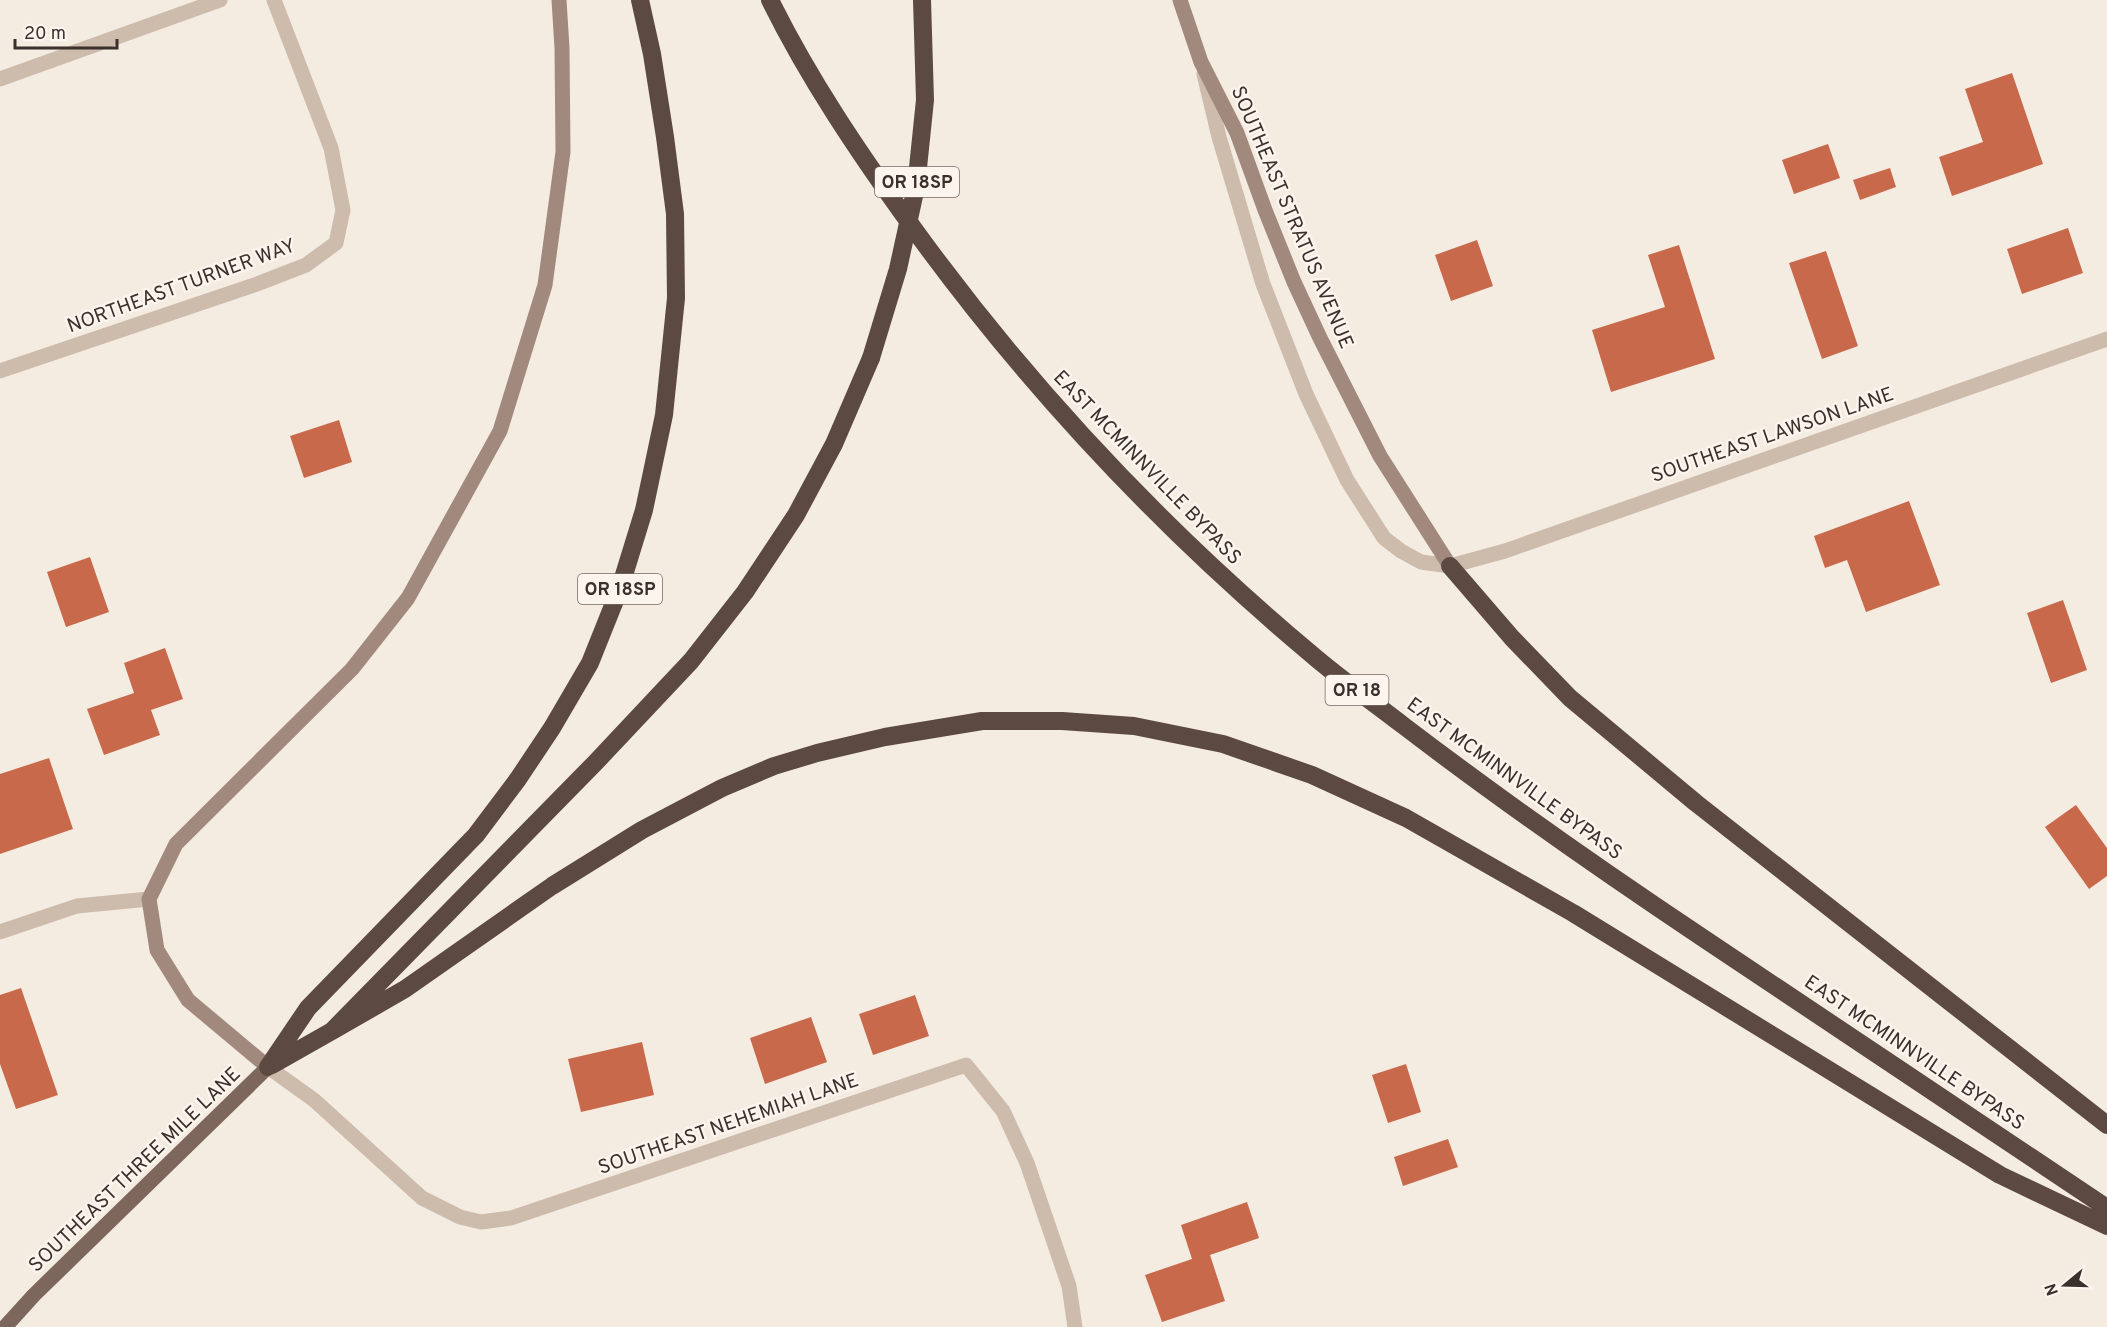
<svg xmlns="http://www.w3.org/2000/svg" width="2107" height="1327" font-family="Overpass,sans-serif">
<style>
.building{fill:#c8694b}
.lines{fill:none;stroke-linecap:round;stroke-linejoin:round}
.street{stroke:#cdbbac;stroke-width:15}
.secondary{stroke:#a18a7d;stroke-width:15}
.primary{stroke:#7d675c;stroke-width:15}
.highway{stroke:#5c4a42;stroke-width:18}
.highway-bridge{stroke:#5c4a42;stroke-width:18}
.labels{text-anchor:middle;stroke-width:5;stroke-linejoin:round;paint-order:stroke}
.shield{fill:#fbf5ee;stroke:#756b66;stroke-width:1.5}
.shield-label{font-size:18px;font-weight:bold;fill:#3b302b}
.street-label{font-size:20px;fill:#3b302b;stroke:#fbf5ee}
</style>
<rect width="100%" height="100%" fill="#f4ebe1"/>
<path class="building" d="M2012,73L2043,164L1952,196L1939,157L1983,142L1965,89Z
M1828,144L1840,178L1794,194L1782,160Z
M1890,168L1896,187L1860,200L1853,180Z
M2068,228L2083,273L2022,294L2007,249Z
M1477,240L1493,286L1451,301L1435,255Z
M1679,245L1715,359L1611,392L1592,330L1665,307L1648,255Z
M1826,251L1858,346L1822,359L1789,263Z
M339,420L352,462L304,478L290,436Z
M1909,501L1940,585L1866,612L1847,560L1825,568L1814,536Z
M90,557L109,612L66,627L47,572Z
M2063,600L2087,670L2051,683L2027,613Z
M165,648L183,699L151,710L160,735L104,755L87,709L134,693L124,663Z
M49,758L73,829L0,854V774Z
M2076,805L2107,848V876L2089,889L2045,827Z
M21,988L58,1095L16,1109L0,1064V995Z
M915,995L929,1036L873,1055L859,1014Z
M811,1017L827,1062L765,1084L750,1038Z
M642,1042L654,1095L581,1112L568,1059Z
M1406,1064L1421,1112L1388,1123L1372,1075Z
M1448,1139L1458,1167L1403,1186L1394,1157Z
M1247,1202L1259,1238L1210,1255L1225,1301L1162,1322L1145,1275L1192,1259L1181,1225Z"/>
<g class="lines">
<path class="street" d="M1204,74L1219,137L1263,284L1306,394L1347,480L1384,538L1401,551L1421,562L1450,566L1505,551L2107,339
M0,79L220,0
M0,371L257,284L306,265L336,243L343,210L331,148L274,0
M0,932L77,906L149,899
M268,1067L314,1100L422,1198L460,1217L481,1222L511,1218L966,1065L1003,1111L1027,1163L1069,1286L1075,1327"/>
<path class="secondary" d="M1180,0L1201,62L1237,133L1265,210L1294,282L1320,338L1380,456L1450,566
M268,1067L188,1000L157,950L149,899L176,844L352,669L408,598L500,431L545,285L563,152L562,48L559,0"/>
<path class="primary" d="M5,1327L34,1295L268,1067"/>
<path class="highway" d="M770,0C809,79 859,153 911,225C1025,383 1161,528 1310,653C1340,679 1373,702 1404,726C1501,800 1601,870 1703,938C1838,1028 1972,1118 2107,1208
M1450,566L1512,638L1570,698L1696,803L2107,1125
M332,1031L405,989L552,886L642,830L722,788L774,766L817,753L885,737L982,721H1062L1134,726L1223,744L1312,775L1406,818L1573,913L2000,1175L2107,1226
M272,1065L332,1031L595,763L691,661L745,592L796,515L834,444L871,358
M268,1067L308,1008L476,835L518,779L552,728L590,663L620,588L644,510L664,415L676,298L675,214L665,137L652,54L640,0"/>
<path class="highway-bridge" d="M871,358L898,269L916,187L925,100L922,0"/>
</g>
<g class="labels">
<g class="shield">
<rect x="875" y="167" width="84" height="30" rx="4.5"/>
<rect x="578" y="574" width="84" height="30" rx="4.5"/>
<rect x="1325.5" y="675" width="63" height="30" rx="4.5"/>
</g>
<g class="shield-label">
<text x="917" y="188">OR 18SP</text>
<text x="620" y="595">OR 18SP</text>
<text x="1357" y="696">OR 18</text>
</g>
<g class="street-label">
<text transform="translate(1293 217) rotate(67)" y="7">SOUTHEAST STRATUS AVENUE</text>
<text transform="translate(181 285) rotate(-20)" y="7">NORTHEAST TURNER WAY</text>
<text transform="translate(1772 434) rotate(-19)" y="7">SOUTHEAST LAWSON LANE</text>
<text transform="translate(1148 467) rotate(46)" y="7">EAST MCMINNVILLE BYPASS</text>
<text transform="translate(1515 778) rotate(36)" y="7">EAST MCMINNVILLE BYPASS</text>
<text transform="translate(1915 1052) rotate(34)" y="7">EAST MCMINNVILLE BYPASS</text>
<text transform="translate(728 1123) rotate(-19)" y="7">SOUTHEAST NEHEMIAH LANE</text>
<text transform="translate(134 1169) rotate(-44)" y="7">SOUTHEAST THREE MILE LANE</text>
</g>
</g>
<g transform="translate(2065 1285) rotate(251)" stroke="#fbf5ee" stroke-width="4.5" paint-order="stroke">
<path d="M0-4.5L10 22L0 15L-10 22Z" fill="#3b302b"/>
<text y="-9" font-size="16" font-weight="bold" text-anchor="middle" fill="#3b302b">N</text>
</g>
<path d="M15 39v9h102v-9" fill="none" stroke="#3b302b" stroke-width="3"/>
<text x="24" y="39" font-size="18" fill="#3b302b" stroke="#fbf5ee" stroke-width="4.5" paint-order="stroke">20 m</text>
</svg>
